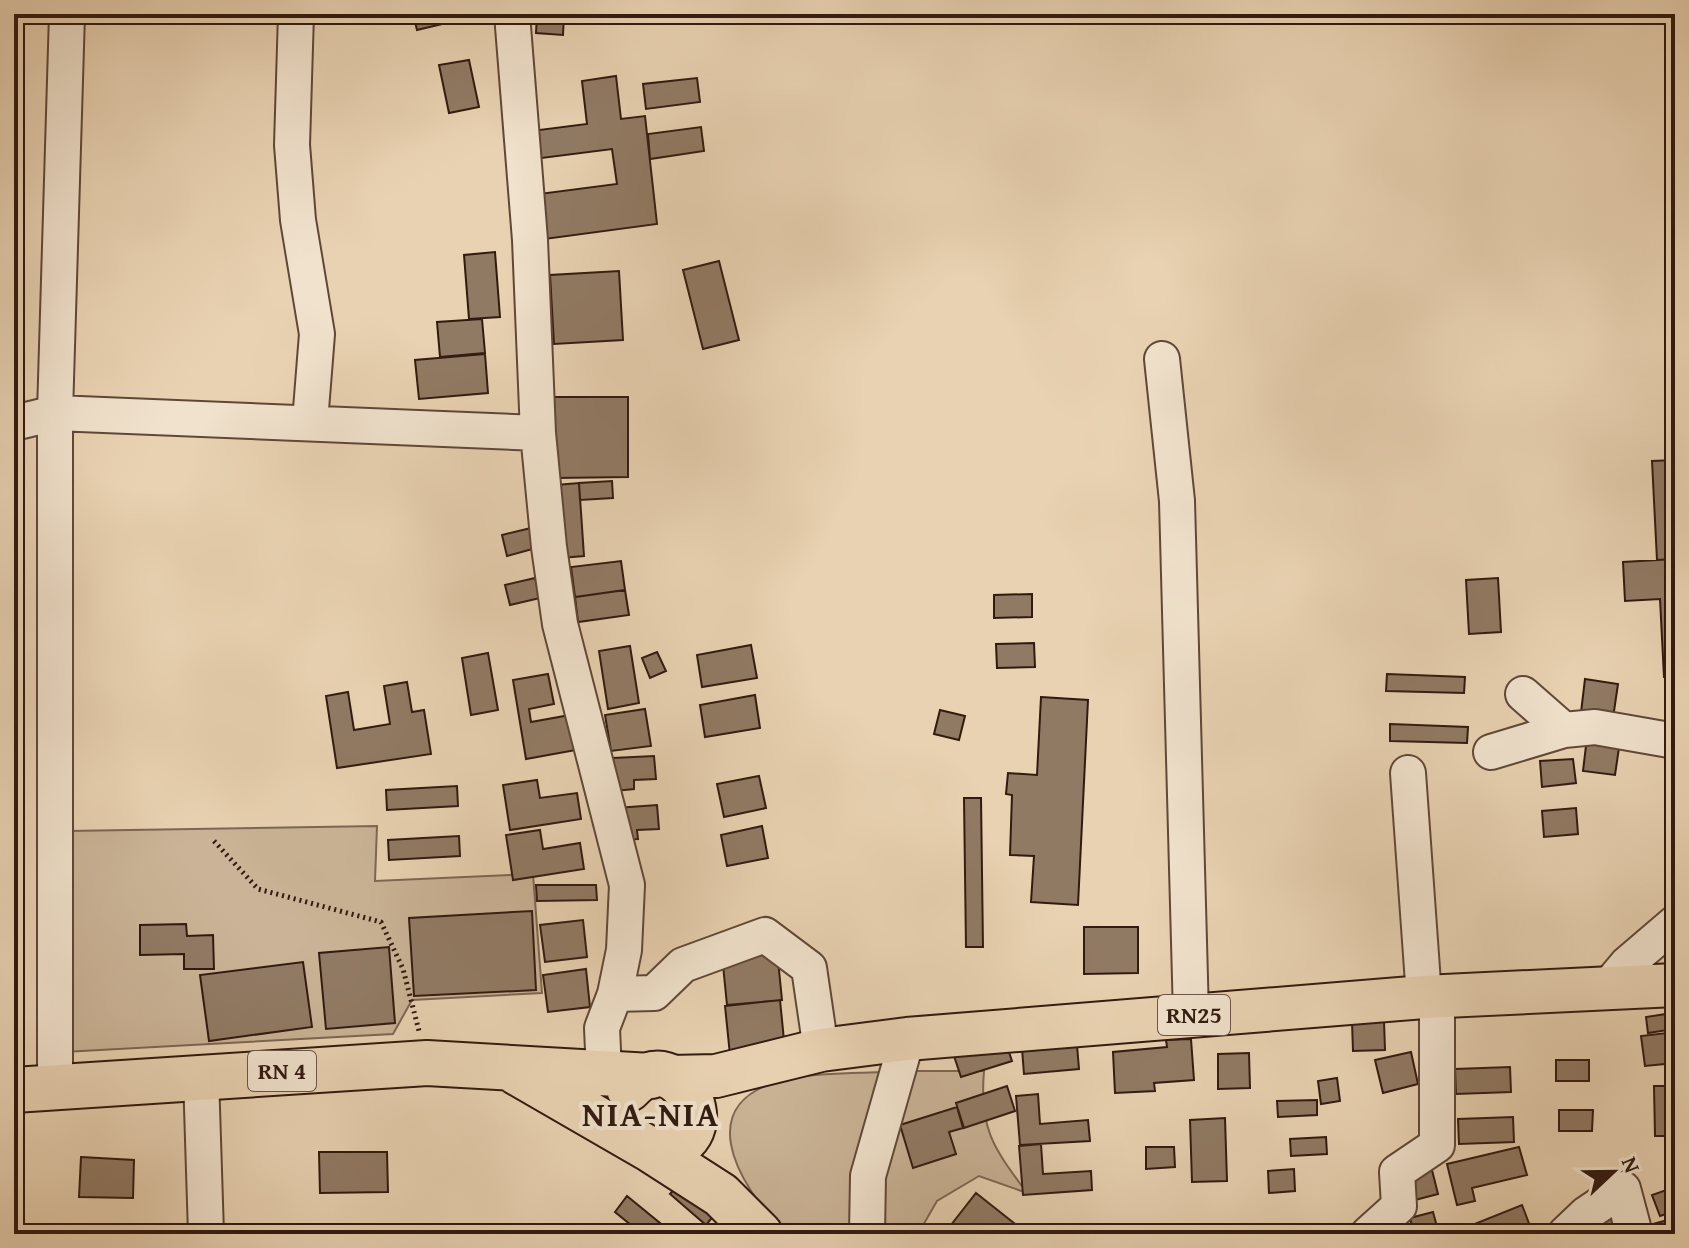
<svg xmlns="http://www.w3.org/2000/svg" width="1689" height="1248" font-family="'Gentium Book Plus',serif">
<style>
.green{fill:#cab396;stroke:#7e6653;stroke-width:2}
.building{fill:#917a64;stroke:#311a10;stroke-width:2}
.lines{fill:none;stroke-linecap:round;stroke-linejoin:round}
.minor-casing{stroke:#5f4838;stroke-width:38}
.major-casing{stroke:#311a10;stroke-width:46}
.highway-casing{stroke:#311a10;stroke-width:48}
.path{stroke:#311a10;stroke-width:5;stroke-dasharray:2 4;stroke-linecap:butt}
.minor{stroke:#f1e2cd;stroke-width:34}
.major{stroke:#e9d2b2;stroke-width:42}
.highway{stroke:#e9d2b2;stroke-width:44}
.labels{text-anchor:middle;stroke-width:8;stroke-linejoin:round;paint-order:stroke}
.shield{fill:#f1e2cd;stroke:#6b5649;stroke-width:2}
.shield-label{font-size:24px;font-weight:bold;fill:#311a10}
.district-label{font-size:34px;font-weight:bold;letter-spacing:2px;fill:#311a10;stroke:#f1e2cd}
</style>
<rect width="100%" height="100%" fill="#e9d2b2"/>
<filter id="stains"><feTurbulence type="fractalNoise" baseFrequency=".0025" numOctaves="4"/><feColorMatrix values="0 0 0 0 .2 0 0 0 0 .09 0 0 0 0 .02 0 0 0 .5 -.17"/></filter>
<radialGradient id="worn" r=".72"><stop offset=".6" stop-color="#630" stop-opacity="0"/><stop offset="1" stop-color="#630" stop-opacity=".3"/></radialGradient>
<path class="green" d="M377,826L375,881L533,874L542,993L412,1000L393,1034L64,1052L67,831Z
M905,1071H984C979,1130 994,1148 1027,1193L979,1176L937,1201L918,1234H786C736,1183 687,1098 793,1078C829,1071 869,1074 905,1071Z"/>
<path class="building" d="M413,14H472V17L417,30Z
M537,14H564L563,35L536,33Z
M469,60L479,107L449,113L439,65Z
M616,76L621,119L645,116L657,224L545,239L539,194L617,184L612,149L534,159L531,131L587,124L582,81Z
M697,78L700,102L646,109L643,84Z
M701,127L704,151L650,159L648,134Z
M495,252L500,317L469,319L464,255Z
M719,261L739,340L703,349L683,270Z
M619,271L623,340L554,344L550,275Z
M482,319L485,353L440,357L437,322Z
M485,354L488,393L419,399L415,360Z
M554,397H628V477L555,478Z
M1675,460V559L1657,560L1652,461Z
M612,481L613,498L580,500L579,483Z
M579,483L584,556L561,558L556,485Z
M531,528L536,548L507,556L502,535Z
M1675,559V676L1664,677L1660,599L1625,601L1623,562Z
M621,561L625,590L575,597L571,567Z
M535,578L540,598L510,605L505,585Z
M1498,578L1501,632L1469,634L1466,580Z
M625,590L629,615L578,622L575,597Z
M1032,594V617L994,618V595Z
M1034,643L1035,667L997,668L996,644Z
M751,645L757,678L702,687L697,655Z
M630,646L639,703L608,709L599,651Z
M657,652L666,671L650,678L642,658Z
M488,653L498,710L471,715L462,658Z
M548,674L554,704L529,709L531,722L570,715L576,750L526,759L513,680Z
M1387,674L1465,677L1464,693L1386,691Z
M1585,679L1618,684L1612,725L1580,721Z
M407,682L412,712L424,710L431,754L337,768L326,696L348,692L354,730L390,724L384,686Z
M755,695L760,728L705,737L700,705Z
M1041,697L1088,700L1078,905L1031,902L1034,856L1010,855L1012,795L1006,794L1008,773L1037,775Z
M645,709L651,746L611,751L605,715Z
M940,710L965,716L959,740L934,734Z
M1390,724L1468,727L1467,743L1390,741Z
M1588,729L1621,734L1615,775L1583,771Z
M654,756L656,779L634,780V789L615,791L613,758Z
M1573,759L1576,783L1542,787L1540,761Z
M759,776L766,808L724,817L717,784Z
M537,780L540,798L577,793L581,819L510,830L503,785Z
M457,786L458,806L387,810L386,790Z
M964,798H981L983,947H966Z
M657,805L659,829L637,830L638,839L618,840L616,808Z
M1576,808L1578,834L1544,837L1542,811Z
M762,826L768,858L727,866L721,835Z
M540,830L543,849L580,843L584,869L513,880L506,835Z
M459,836L460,856L389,860L388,840Z
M536,885H596L597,900L537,901Z
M532,911L536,990L414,996L409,918Z
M583,920L587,957L545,962L540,925Z
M186,924L187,936L213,935L214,969H184V954L140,955V925Z
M1084,927H1138V973L1084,974Z
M389,947L395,1023L326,1029L319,953Z
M777,950L782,1000L727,1005L722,955Z
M303,962L312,1027L209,1041L200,975Z
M586,969L590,1007L548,1012L543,975Z
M780,1000L785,1050L730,1055L725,1006Z
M1666,1014L1668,1030L1648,1033L1646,1017Z
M1384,1021L1385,1050L1353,1051L1352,1022Z
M1675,1032V1063L1645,1066L1641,1036Z
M1004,1037L1012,1061L961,1077L953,1053Z
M1191,1039L1194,1080L1154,1083L1155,1091L1115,1093L1113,1052L1167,1047L1166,1040Z
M1077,1045L1079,1069L1024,1074L1022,1049Z
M1411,1052L1418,1084L1383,1093L1375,1060Z
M1249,1053L1250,1088L1218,1089V1054Z
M1556,1060H1589V1081H1556Z
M1510,1067L1511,1092L1456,1094L1455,1069Z
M1337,1078L1340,1101L1321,1104L1318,1081Z
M1007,1086L1015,1111L964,1128L956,1103Z
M1654,1086H1675V1136H1655Z
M1038,1094L1040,1124L1088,1120L1090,1141L1020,1145L1016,1096Z
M1317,1100V1115L1278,1117L1277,1101Z
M957,1107L963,1128L949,1132L956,1154L913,1168L900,1125Z
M1559,1110H1593L1592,1131H1559Z
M1513,1117L1514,1142L1459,1144L1458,1119Z
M1225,1118L1227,1181L1192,1182L1190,1120Z
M1326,1137L1327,1154L1291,1156L1290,1139Z
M1041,1144L1043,1174L1091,1171L1092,1190L1023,1195L1019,1146Z
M1146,1147H1174L1175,1167L1146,1169Z
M1519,1147L1527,1175L1472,1188L1475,1201L1457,1205L1447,1164Z
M319,1152H387L388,1192L320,1193Z
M81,1157L134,1160L133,1198L79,1197Z
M1430,1162L1438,1194L1415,1200L1407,1168Z
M1294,1169L1295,1191L1269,1193L1268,1171Z
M684,1178L720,1208L706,1225L670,1194Z
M1672,1188L1675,1211L1660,1216L1652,1195Z
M976,1193L1024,1231L1022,1234H944Z
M627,1196L666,1228L661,1234H642L615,1212Z
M1522,1205L1533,1234H1476L1472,1225Z
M1617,1211L1624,1234H1591L1587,1220Z
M1433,1212L1439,1234H1414L1410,1218Z
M1675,1218V1234H1656L1653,1224Z"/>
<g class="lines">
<g class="minor-casing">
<path id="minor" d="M296,14L292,145L298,220L317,334L310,422
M512,14L530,240L538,433L549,547L560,624L627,885L624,950L615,994L602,1028L604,1072
M1162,359L1177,501L1191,1015
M14,423L55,413L538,433
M1523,694L1564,730L1595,727L1675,741
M1491,752L1564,730
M1408,773L1424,997
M1606,989L1627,964L1675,923
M615,994L654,993L683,965L765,935L809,968L821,1050
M201,1076L206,1234
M55,1087V413L67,14
M867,1234L868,1176L907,1039
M1368,1234L1399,1206L1397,1172L1437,1145V997
M1565,1234L1586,1214L1623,1189
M1633,1234L1623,1189L1635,1234"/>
</g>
<g class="major-casing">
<path id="major" d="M670,1077L716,1076L821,1050L907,1039L1424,997L1675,985"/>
</g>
<g class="highway-casing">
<path id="highway" d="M516,1072L651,1150L721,1195L760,1234
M629,1089C679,1032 735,1152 651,1150
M14,1090L427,1063L651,1076"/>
</g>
<path class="path" d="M214,841L258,889L381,922L403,969L419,1031"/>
<use href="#minor" class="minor"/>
<use href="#major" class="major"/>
<use href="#highway" class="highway"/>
</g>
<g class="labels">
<g class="shield">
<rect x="1158" y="995" width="72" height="40" rx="6"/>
<rect x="248" y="1051" width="68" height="40" rx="6"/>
</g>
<g class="shield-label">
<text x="1194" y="1023">RN25</text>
<text x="282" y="1079">RN 4</text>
</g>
<g class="district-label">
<text x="651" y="1126">NIA-NIA</text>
</g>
</g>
<rect width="1689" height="1248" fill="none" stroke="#e9d2b2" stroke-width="48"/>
<rect x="16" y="16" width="1657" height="1216" fill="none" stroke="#311a10" stroke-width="4"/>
<rect x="24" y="24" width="1641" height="1200" fill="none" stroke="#311a10" stroke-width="2"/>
<g transform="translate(1613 1172) rotate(68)" stroke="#f1e2cd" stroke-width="6" paint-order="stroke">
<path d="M0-6L14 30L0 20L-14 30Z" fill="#311a10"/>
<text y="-12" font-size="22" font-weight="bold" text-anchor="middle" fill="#311a10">N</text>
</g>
<rect width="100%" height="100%" filter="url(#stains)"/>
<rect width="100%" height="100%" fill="url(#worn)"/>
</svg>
